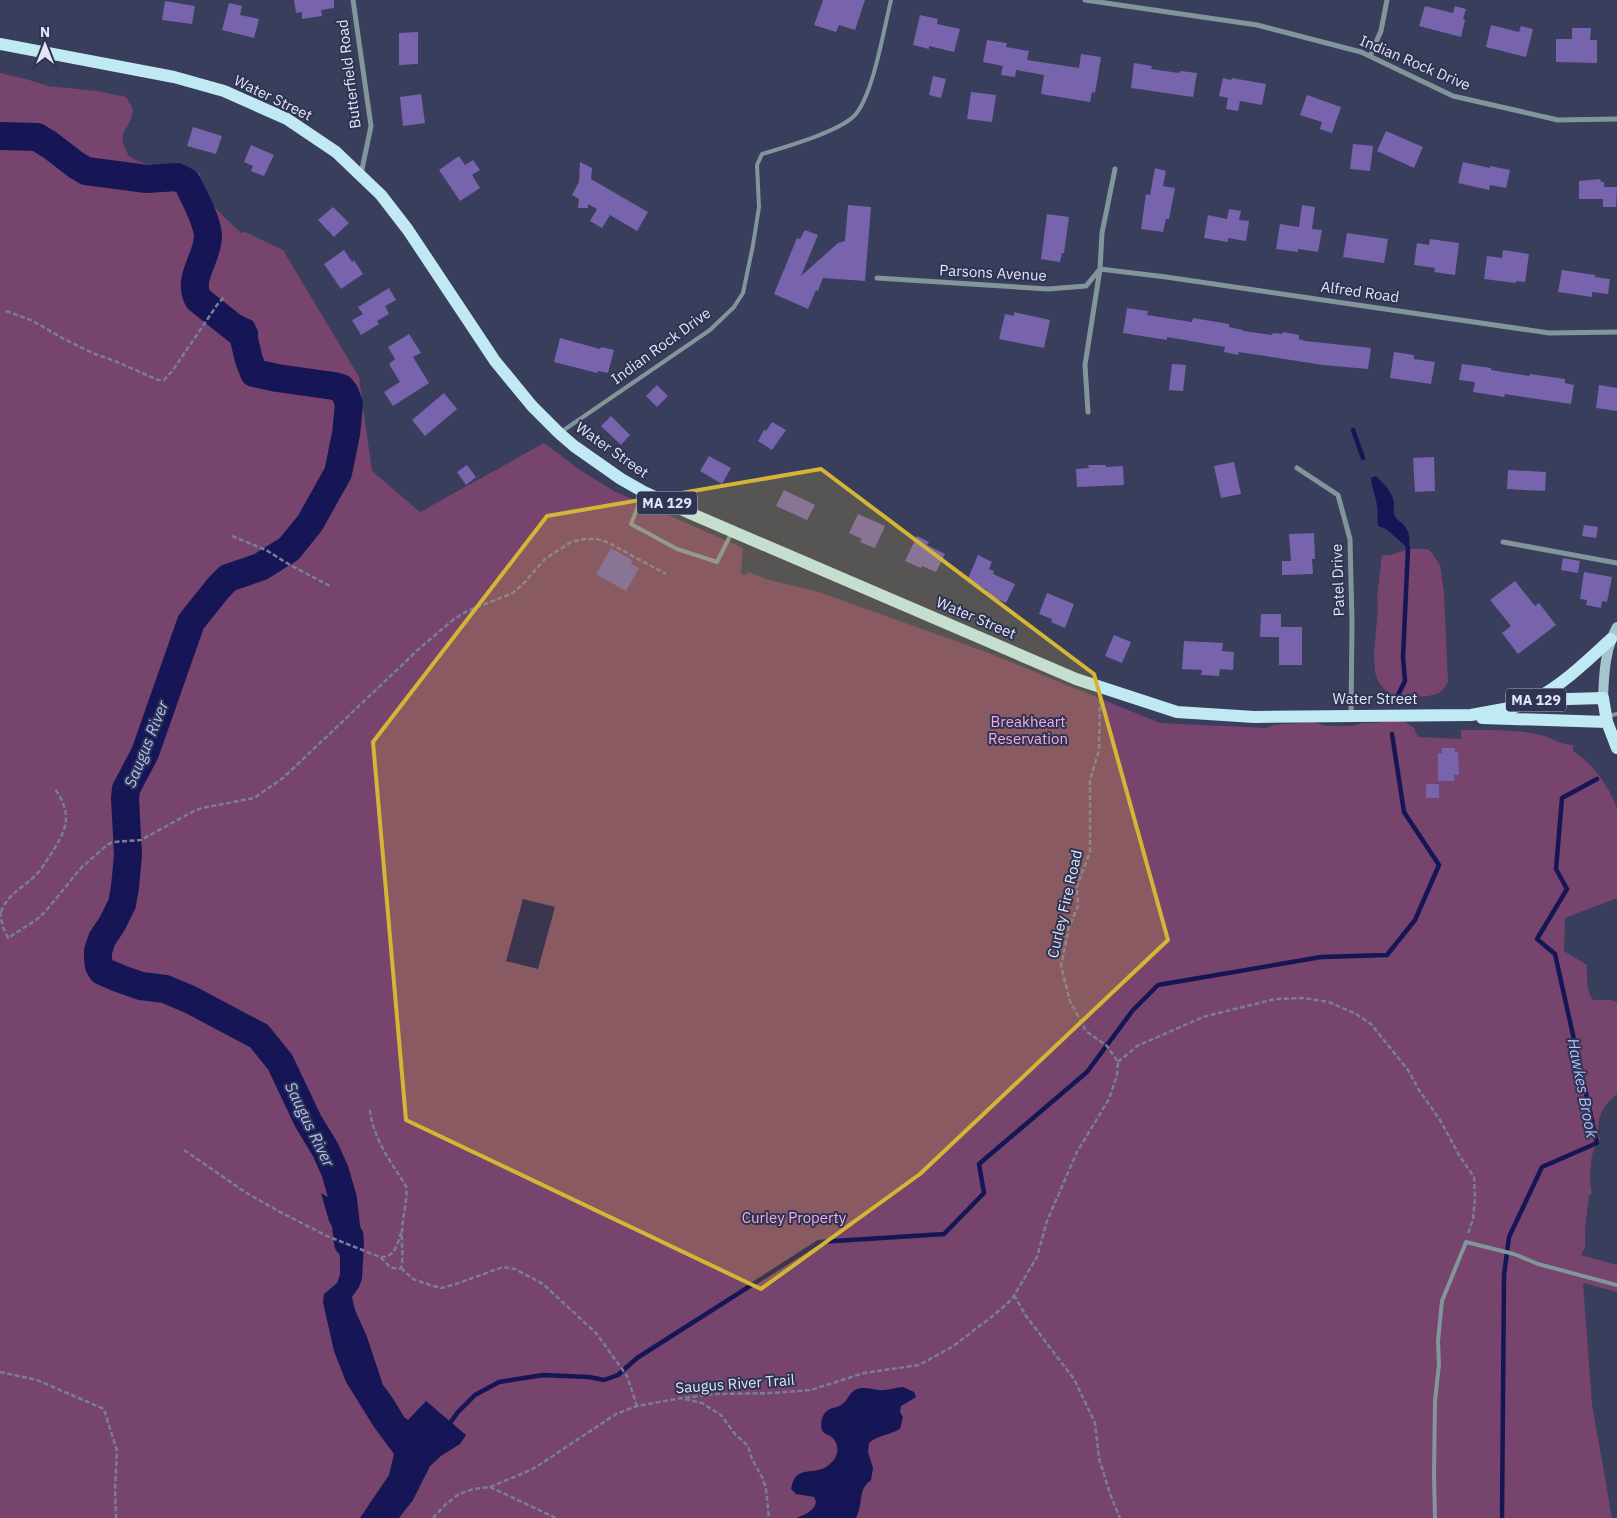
<svg xmlns="http://www.w3.org/2000/svg" width="1617" height="1518" font-family="'IBM Plex Sans',sans-serif">
<style>
.green{fill:#76446c}
.water{fill:#161657}
.lines{fill:none;stroke-linecap:round;stroke-linejoin:round}
.stream{stroke:#161657;stroke-width:4.5}
.river{stroke:#161657;stroke-width:28}
.building{fill:#7764ad}
.path{stroke:#797e98;stroke-width:2.5;stroke-dasharray:5 2.5;stroke-linecap:butt}
.lane{stroke:#82959a;stroke-width:4}
.street{stroke:#82959a;stroke-width:5}
.secondary{stroke:#a5c5cd;stroke-width:10}
.primary{stroke:#c1e9f3;stroke-width:12}
.marked{fill:#d5b535;fill-opacity:0.2;stroke:#d5b535;stroke-width:4;stroke-linejoin:round}
.labels{text-anchor:middle;stroke-width:4;stroke-linejoin:round;paint-order:stroke}
.shield{fill:#2e3451;stroke:#abb0c6;stroke-width:1}
.shield-label{font-size:14px;font-weight:bold;fill:#e1e5f8}
.street-label{font-size:15px;fill:#e1e5f8;stroke:#2e3451}
.park-label{font-size:15px;fill:#f6abe5;stroke:#2e3451}
.water-label{font-size:16px;font-style:italic;fill:#b2bffb;stroke:#2e3451}
</style>
<rect width="100%" height="100%" fill="#383e5c"/>
<path class="green" d="M0,73L26,79L48,86L97,91L126,97L133,109C132,130 113,130 129,156C134,159 140,163 147,164C165,168 185,161 200,174L203,193L210,203L241,233L245,232L283,250L359,377L372,471L420,512L544,443L580,470L614,491L743,548L741,574L747,575L748,572L769,580L819,592L986,652L1160,723L1266,728L1274,725L1312,722L1327,726H1352L1362,723H1376L1401,719L1414,728L1418,737L1461,739V730C1486,730 1511,729 1536,734C1549,736 1560,745 1573,745V751C1594,765 1608,785 1617,808V898L1565,918L1564,951L1587,965C1587,977 1586,991 1593,1000H1611L1617,1002V1094C1603,1105 1594,1121 1600,1139C1597,1143 1595,1145 1594,1149C1590,1158 1589,1185 1592,1193L1589,1195L1585,1230V1247L1581,1255L1617,1265V1292L1583,1283L1592,1404L1612,1518H0Z
M1409,549H1427L1431,552L1440,565L1444,592L1448,682L1443,690L1437,694L1428,696L1403,698L1392,695L1384,689L1378,681L1375,672L1374,654L1378,608L1377,598L1382,555H1390Z"/>
<path class="water" d="M194,291L221,309L230,310L253,321L258,331V336L250,362L244,351L214,319L203,313L199,308L196,301Z
M1376,476C1384,484 1392,491 1394,503C1394,507 1393,510 1394,514C1395,518 1399,521 1402,523C1410,531 1410,539 1409,549L1386,529L1378,526C1377,519 1378,512 1377,506C1376,496 1371,487 1371,478Z
M523,899L555,907L538,969L506,961Z
M321,1193L343,1206L357,1221L363,1232L364,1243L362,1279L359,1287L352,1297L355,1310L367,1337L383,1385L392,1397L404,1417L408,1420L426,1401L466,1435L460,1444L441,1456L430,1466L413,1500L399,1518H360L389,1475L394,1454L374,1427L346,1382L334,1351L323,1302L324,1294L337,1283L340,1275V1259L337,1236L329,1221Z
M903,1387L914,1392L916,1397L901,1406L900,1412L903,1417L900,1429C890,1435 878,1435 869,1443L868,1452L873,1468L871,1480C857,1490 864,1503 856,1518H796C805,1515 814,1511 816,1502L814,1497L796,1494L791,1489C796,1461 817,1479 832,1462C839,1455 839,1445 833,1438C830,1435 826,1435 823,1432C819,1426 822,1414 827,1411C831,1407 837,1408 841,1405C848,1401 849,1392 857,1389C866,1386 875,1391 884,1390C890,1390 897,1387 903,1387Z"/>
<g class="lines">
<path class="stream" d="M1353,430L1363,458
M1398,695L1405,681L1403,657L1408,548L1406,543
M447,1427L458,1412L475,1395L499,1382L543,1375L589,1377L604,1380L618,1375L637,1358L819,1242L944,1234L984,1193L979,1164L1087,1072L1133,1010L1158,985L1321,957L1387,955L1415,920L1439,865L1404,812L1392,734
M1502,1518L1504,1275L1509,1237L1542,1167L1597,1143L1555,954L1537,939L1567,889L1556,869L1562,798L1597,779"/>
<path class="river" d="M0,136L37,137L50,145L76,165L86,171L147,179L177,177L187,182C194,198 207,219 208,236C208,258 187,278 198,299L243,335L249,360L254,373L277,378L334,386L341,388L345,393L349,404L346,434L338,473L310,523L289,549L260,567L228,578L219,587L191,622L145,753L126,789L125,798L128,855L125,887L122,904L112,924L102,939L98,951V958L99,966L102,971L121,979L141,986L165,989L189,999L259,1036L280,1062L308,1121L325,1149L335,1171L343,1199L348,1243"/>
</g>
<path class="building" d="M294,0H334V8L321,10L322,16L302,19V12L296,13Z
M823,0H865L855,30L839,25L836,32L814,25Z
M165,1L195,6L192,24L162,20Z
M229,3L242,6L240,15L259,19L254,38L222,30Z
M1425,6L1453,13L1455,6L1466,9L1463,19L1465,20L1461,37L1419,26Z
M920,15L938,19L937,24L960,29L954,52L929,46V49L913,45Z
M1491,25L1519,32L1521,26L1533,29L1526,57L1486,47Z
M1572,28H1591L1590,40H1597V63L1556,62V39H1572Z
M418,32V64L399,65V33Z
M987,40L1007,43L1006,47L1029,51L1027,60L1079,68L1081,54L1101,57L1095,93L1092,92L1090,102L1041,94L1044,75L1016,70L1015,77L1001,75L1003,66L983,62Z
M1134,63L1152,66L1151,69L1179,73L1180,71L1197,73L1193,97L1131,88Z
M933,76L946,79L941,98L929,95Z
M1223,78L1231,80L1232,78L1266,84L1262,105L1240,101L1238,111L1226,109L1228,98L1219,96Z
M971,92L996,95L992,122L967,119Z
M421,94L425,123L403,126L400,97Z
M1307,95L1341,107L1332,133L1320,129L1322,122L1300,115Z
M193,127L222,136L216,154L187,146Z
M1386,131L1423,147L1414,168L1377,151Z
M1353,144L1373,146L1370,171L1350,169Z
M251,145L274,155L264,176L251,171L253,166L244,162Z
M459,156L465,165L473,160L480,170L472,175L480,188L460,201L439,170Z
M580,162L592,168L591,179L648,212L637,231L610,215L602,228L590,221L597,209L588,204V208H578L579,199L572,195L579,182Z
M1463,162L1490,168V166L1510,170L1506,188L1490,185L1489,190L1458,183Z
M1155,168L1166,171L1163,186L1175,188L1169,219H1166L1163,232L1141,229L1146,194L1150,195Z
M1600,179L1601,182H1604V187H1617L1616,207H1603V199H1579V181Z
M848,205L871,207L865,281L823,278L818,291L816,290L808,309L774,294L797,238L800,239L805,230L818,235L801,276L838,243L845,241Z
M1302,205L1315,207L1312,229L1322,230L1318,252L1298,249V252L1276,249L1280,224L1299,227Z
M333,207L349,223L334,237L318,220Z
M1229,209L1241,211L1239,220L1249,221L1246,241L1228,238V242L1204,238L1208,215L1227,219Z
M1047,214L1069,217L1064,253H1062L1060,262L1041,259Z
M1347,233L1388,239L1384,263L1343,257Z
M1430,239L1459,243L1455,275L1434,272L1435,268L1414,265L1417,243L1429,245Z
M344,250L352,262L354,260L363,274L341,289L324,264Z
M1503,250L1529,254L1525,282L1516,281V283L1484,279L1487,256L1502,258Z
M1562,270L1595,275V277L1610,279L1608,294L1592,292V297L1558,292Z
M389,288L396,300L385,306L389,314L377,321L379,324L361,335L352,320L363,314L358,307Z
M1127,308L1148,311L1147,315L1192,322L1193,318L1229,324V327L1243,330V331L1272,335L1273,333L1282,334L1283,332L1299,335V339L1305,341L1371,348L1368,369L1323,365L1239,352L1238,355L1224,352L1225,347L1167,337V340L1123,333Z
M1014,312L1050,320L1044,348L999,339L1005,314L1014,316Z
M409,334L421,353L413,357L429,383L393,406L384,392L400,382L389,364L395,359L388,347Z
M560,338L600,349L601,347L614,350L608,373L598,371L597,373L554,362Z
M1394,352L1414,355V359L1435,362L1431,384L1390,378Z
M1172,364L1186,365L1183,391L1169,390Z
M1462,364L1491,368V370L1529,376L1530,374L1565,379V383L1574,385L1571,404L1505,394L1504,397L1473,392L1475,382L1459,380Z
M657,385L668,396L657,407L646,396Z
M1599,385L1617,388V411L1596,408Z
M444,393L457,409L425,436L412,420Z
M611,416L630,435L621,445L601,426Z
M772,422L786,430L772,450L758,441L764,430L766,431Z
M709,456L731,468L722,484L700,471Z
M1434,457L1435,491L1415,492L1413,458Z
M1234,462L1241,494L1221,498L1214,466Z
M467,465L476,477L466,485L457,472Z
M1088,465H1106V467L1123,466L1124,485L1077,487L1076,469L1089,468Z
M1508,470L1546,472L1545,491L1507,489Z
M784,490L815,505L807,520L776,506Z
M858,514L885,526L875,548L860,542L862,539L849,533Z
M1584,525L1598,527L1596,538L1582,536Z
M1314,533L1315,559H1312L1313,574L1282,575V561H1291L1289,534Z
M917,536L929,542L927,545L945,554L936,572L922,566L921,568L905,561Z
M611,548L632,560L631,564L639,568L626,591L596,574Z
M978,555L992,562L989,569L994,571L993,574L1015,584L1006,603L985,594L987,590L967,581Z
M1563,558L1580,561L1578,573L1561,570Z
M1584,572L1612,577L1607,602L1602,601L1601,608L1586,605L1587,600L1580,599Z
M1515,581L1535,606L1539,603L1556,625L1518,654L1502,633L1511,626L1490,600Z
M1047,593L1074,604L1065,628L1051,622L1052,619L1039,614Z
M1261,614H1281V627H1302V665H1279V637H1260Z
M1114,635L1131,642L1122,663L1105,656Z
M1184,641L1223,643L1222,651L1234,652L1233,670L1220,669L1219,676L1201,675L1202,670L1182,669Z
M1442,748H1455V752H1458L1459,775H1454V781H1438V753H1442Z
M1426,784H1439V798H1426Z"/>
<g class="lines">
<path class="path" d="M6,311L31,320L64,339L95,354L115,361L158,380H164L173,370L217,305L224,297
M232,536L266,550L290,565L332,587
M0,912L3,927L8,938L36,920L45,912L81,868L107,845L113,842L141,840L192,812L202,808L254,798L283,778L421,647L453,620L467,611L513,593L523,584L545,559L571,542L584,539H597L607,542L666,574
M1,912C7,895 22,888 35,876C41,870 45,863 49,857C66,831 74,816 55,789
M1118,1062L1137,1046L1203,1017L1275,999L1303,998L1329,1002L1356,1014L1371,1024L1408,1070L1419,1090L1440,1120L1459,1155L1474,1177L1475,1199L1473,1219L1468,1234
M184,1150L245,1192L278,1211L327,1236L380,1257L390,1267L398,1269L401,1268C404,1256 401,1244 402,1232C402,1217 408,1201 406,1186C391,1162 373,1139 370,1110
M381,1257C395,1257 397,1245 401,1233
M401,1268L413,1279L433,1286L442,1288L456,1284L503,1267L515,1269L543,1284L596,1333L627,1376L637,1406
M1014,1295L1026,1316L1074,1379L1095,1423L1099,1458L1110,1494L1120,1518
M0,1372L37,1380L104,1409L117,1451L115,1488L116,1518
M685,1399L702,1403L721,1415L735,1434L748,1446L752,1459L762,1477L766,1489L769,1518
M490,1487L556,1518
M433,1518L446,1504L459,1494L473,1489L490,1487L533,1469L616,1414L637,1406L682,1398L717,1394L772,1393L811,1390L864,1373L919,1365L952,1347L994,1315L1012,1299L1037,1257L1047,1221L1077,1152L1109,1099L1117,1075L1118,1062L1107,1046L1086,1031L1070,1001L1061,966L1069,927L1078,906L1077,886L1090,852V780L1099,750L1100,700"/>
<path class="lane" d="M561,432L710,330L734,307L743,293L753,245L759,207L757,165L762,154C785,147 838,132 854,116C873,97 884,28 891,0
M643,494L631,524L677,549L717,562L732,532
M1608,716L1617,714
M1435,1518L1434,1475L1435,1401L1439,1364L1438,1341L1442,1301L1466,1242L1514,1254L1538,1264L1617,1285"/>
<path class="street" d="M353,0L371,126L361,174
M1085,0L1257,25L1361,52L1453,96L1558,120L1617,119
M1370,56L1381,31L1387,0
M877,278L1048,289L1086,286L1100,269L1166,277L1549,333L1617,332
M1088,412L1085,365L1100,269L1102,233L1115,169
M1297,468L1338,495L1350,539L1352,622L1351,715
M1503,542L1617,563"/>
<path class="secondary" d="M1603,698C1604,673 1605,649 1617,627"/>
<path class="primary" d="M0,44L174,77L224,91L287,119L336,152L381,195L408,230L495,361L532,406L559,433L574,446L621,479L644,492L692,514L1076,679L1177,712L1254,717L1471,715L1515,707L1534,700L1603,698L1607,722L1617,748
M1537,698C1565,683 1588,660 1611,639
M1482,718L1607,722"/>
</g>
<path class="marked" d="M821,469L1094,674L1168,940L920,1174L761,1289L406,1120L373,742L547,516Z"/>
<g class="labels">
<g class="shield">
<rect x="637" y="491.5" width="60" height="23" rx="4"/>
<rect x="1506" y="688.5" width="60" height="23" rx="4"/>
</g>
<g class="shield-label">
<text x="667" y="508">MA 129</text>
<text x="1536" y="705">MA 129</text>
</g>
<g class="street-label">
<text transform="translate(1415 63) rotate(23)" y="5">Indian Rock Drive</text>
<text transform="translate(349 74) rotate(-97)" y="5">Butterfield Road</text>
<text transform="translate(273 98) rotate(26)" y="5">Water Street</text>
<text transform="translate(993 273) rotate(3)" y="5">Parsons Avenue</text>
<text transform="translate(1360 292) rotate(8)" y="5">Alfred Road</text>
<text transform="translate(661 346) rotate(-36)" y="5">Indian Rock Drive</text>
<text transform="translate(612 450) rotate(35)" y="5">Water Street</text>
<text transform="translate(1338 580) rotate(-92)" y="5">Patel Drive</text>
<text transform="translate(976 618) rotate(23)" y="5">Water Street</text>
<text x="1375" y="704">Water Street</text>
<text transform="translate(1065 904) rotate(-77)" y="5">Curley Fire Road</text>
<text transform="translate(735 1384) rotate(-4)" y="5">Saugus River Trail</text>
</g>
<g class="park-label">
<text x="1028" y="727">Breakheart<tspan x="1028" dy="17">Reservation</tspan></text>
<text x="794" y="1223">Curley Property</text>
</g>
<g class="water-label">
<text transform="translate(146 744) rotate(-68)" y="6">Saugus River</text>
<text transform="translate(1583 1088) rotate(79)" y="6">Hawkes Brook</text>
<text transform="translate(310 1124) rotate(64)" y="6">Saugus River</text>
</g>
</g>
<g transform="translate(45 45)" stroke="#2e3451" stroke-width="4" paint-order="stroke">
<path d="M0-4L9 19L0 12L-9 19Z" fill="#e1e5f8"/>
<text y="-8" font-size="14" font-weight="bold" text-anchor="middle" fill="#e1e5f8">N</text>
</g>
</svg>
